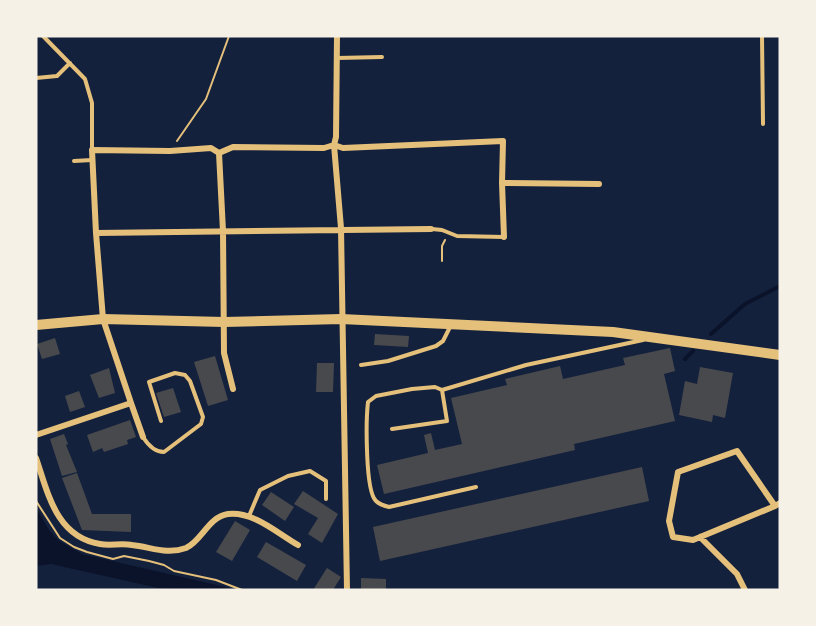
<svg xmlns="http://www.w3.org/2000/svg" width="816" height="626" font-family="Barlow,sans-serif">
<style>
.water{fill:#0b132b}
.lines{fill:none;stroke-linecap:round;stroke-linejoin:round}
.stream{stroke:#0b132b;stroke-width:4}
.building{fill:#48494c}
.path{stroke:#e5c07b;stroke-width:2}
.service{stroke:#e5c07b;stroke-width:4}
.minor{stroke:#e5c07b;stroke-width:6}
.primary{stroke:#e5c07b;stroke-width:10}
</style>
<rect width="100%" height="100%" fill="#14213d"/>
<path class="water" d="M36,507L49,530L58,540L82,554L238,590H167L51,564L36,566Z"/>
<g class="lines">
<path class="stream" d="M711,334L745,304L780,286
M685,359L693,351"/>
</g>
<path class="building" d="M375,334L409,336L408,347L374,345Z
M55,338L60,354L42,359L37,344Z
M670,348L675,371L664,374L675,421L574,444L575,450L384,494L377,465L428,453L424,435L431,433L435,450L462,444L451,398L507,385L505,379L560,366L563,379L625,365L623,358Z
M215,356L228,400L208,406L194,362Z
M317,363H334L333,392H316Z
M700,367L733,373L725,418L713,415L712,422L679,415L685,381L697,384Z
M109,368L115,393L99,398L90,375Z
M173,388L181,412L164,417L156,393Z
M79,391L85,407L70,412L65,396Z
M130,420L136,437L127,440L128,444L104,452L102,448L93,452L87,435Z
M64,434L68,444L66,445L77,472L62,476L50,439Z
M642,467L649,501L380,561L373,527Z
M77,473L92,514H131V532L82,530L62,478Z
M303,491L338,514L322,543L308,534L318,518L294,504Z
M271,492L294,507L285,521L262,505Z
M235,521L250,530L232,561L216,552Z
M266,542L306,565L297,581L257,557Z
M327,568L341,577L336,585L333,590H313Z
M361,578L386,579V590H361Z"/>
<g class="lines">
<path class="path" d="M177,141L206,99L229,36
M442,261V246L445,240
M36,501L60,538L74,547L87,552L113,559L124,556L149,561L164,565L174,571L216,580L242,590"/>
<path class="service" d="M43,36L85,79L92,103V150
M762,36L763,124
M337,58L382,57
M36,78L57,76L70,63
M74,161L92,160
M432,229L442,230L457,236L504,237
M361,365L388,361L436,346L443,341L451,325
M442,390L435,387L412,389L376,396L368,402C366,419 365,491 376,501C379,504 385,506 389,507L476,487
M392,429L447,421L442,390L526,365L643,340
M143,437C148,445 154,452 164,452L201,424L203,417L190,381L185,375L175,373L149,382L161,421
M249,516L260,490L288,476L310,471L326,481V499"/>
<path class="minor" d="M337,36L336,137L334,145L341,228L347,590
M334,145L343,148L503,141L502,183
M219,153L223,231L224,353L233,389
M219,153L233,147L324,148L334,145
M96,233L431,229
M504,237L502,183L599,184
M131,403L143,437
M36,435L131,403L103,319L96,233L92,150L170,151L211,148L219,153
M36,458C48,493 56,537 100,544C110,546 121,543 132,545C151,547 167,555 186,548C202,541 208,517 228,514C253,511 277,533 298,545
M775,506L737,451L678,472L669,521L673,537L693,540L775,506L780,503
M700,537L737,574L745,590"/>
<path class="primary" d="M36,325L103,319L224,322L341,319L613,332L780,355"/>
</g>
<rect width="816" height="626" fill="none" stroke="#f6f1e7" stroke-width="75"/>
</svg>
